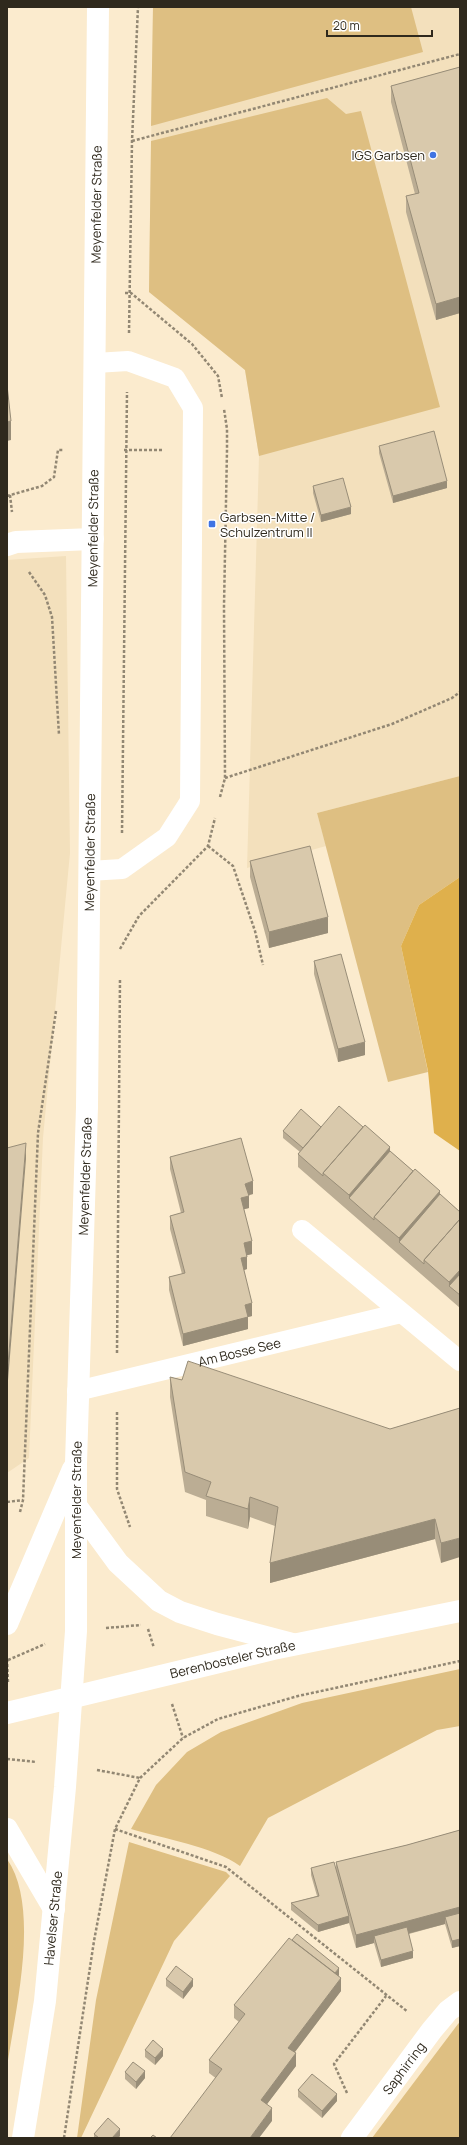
<svg xmlns="http://www.w3.org/2000/svg" width="467" height="2145" font-family="Manrope,sans-serif">
<style>
.built{fill:#f3e0bc}
.green{fill:#debf82}
.water{fill:#dfb04c}
.lines{fill:none;stroke-linecap:round;stroke-linejoin:round}
.path{stroke:#928773;stroke-width:2.5;stroke-dasharray:3 2;stroke-linecap:butt}
.service{stroke:#fff;stroke-width:20}
.minor{stroke:#fff;stroke-width:22}
.tertiary{stroke:#fff;stroke-width:22}
.wall{fill:#bbad94}
.shaded-wall{fill:#988d78}
.building{fill:#d9c9ac;stroke:#988d78}
.poi-dot{fill:#3f73e3;stroke:#fff;stroke-width:1.5}
.labels{text-anchor:middle;stroke-width:3;stroke-linejoin:round;paint-order:stroke}
.poi-label{font-size:13px;fill:#2f291d;stroke:#fff;text-anchor:end}
.street-label{font-size:13px;fill:#2f291d;stroke:#fff}
</style>
<rect width="100%" height="100%" fill="#fbebce"/>
<path class="built" d="M153,7H460V776L317,813L326,846L247,868L259,456L245,370L149,292Z
M66,556L70,853L43,1138L29,1458L7,1473V560Z"/>
<path class="green" d="M153,7H411L423,52L151,126Z
M327,98L346,114L361,111L440,407L259,456L245,370L149,292L151,141Z
M460,776V877L419,905L401,946L428,1072L388,1082L317,813Z
M460,1669V1726L437,1730L268,1818L240,1866C214,1847 162,1838 131,1829L156,1785L187,1752L221,1732L302,1703Z
M129,1842L226,1872L230,1876L174,1941L81,2138H77L96,2000Z
M7,1859C41,1908 15,2011 7,2067Z
M460,2022V2138H372L458,2024Z"/>
<path class="water" d="M460,877V1151L434,1133L428,1071L401,946L419,905Z"/>
<g class="lines">
<path class="path" d="M132,141L460,54
M125,293H131L192,344L218,376L222,398
M129,333L132,141L138,7
M124,450H163
M10,495L12,512
M7,496L42,486L54,477L58,450H63
M29,572L45,595L52,617L59,735
M225,778L392,724L452,698L460,692
M220,797L225,778L224,606L227,450V429L224,409
M122,833L127,392
M208,846L233,866L255,931L263,965
M120,949L139,916L208,846L215,818
M117,1353L120,978
M117,1412V1489L130,1527
M7,1502L23,1500
M20,1512L23,1500L38,1133L56,1011
M106,1628L141,1625
M148,1629L154,1648
M7,1659L8,1682
M8,1660L45,1644
M172,1704L183,1738
M7,1759L36,1762
M97,1770L140,1778
M115,1829L226,1867L408,2012
M347,2093L334,2064L386,1996
M64,2138L94,1941L115,1829L140,1778L183,1738L218,1719L298,1696L460,1661"/>
<g class="service">
<path d="M89,871L122,869L167,837L190,801L193,408L175,378L128,361L95,363"/>
<path d="M302,1230L460,1361"/>
<path id="s1" d="M77,1391L401,1313"/>
</g>
<g class="minor">
<path d="M7,545L16,542L93,539"/>
<path id="s2" d="M352,2138L432,2030L448,2011L460,2002"/>
</g>
<g class="tertiary">
<path d="M77,1507L118,1563L159,1601L180,1612L217,1624L292,1644"/>
<path d="M7,1624L73,1469"/>
<path id="s3" d="M7,1713L273,1649L460,1611"/>
<path d="M7,1829L54,1909"/>
<path id="s4" d="M23,2138L45,2001L65,1787L76,1631V1463L87,1107L98,7"/>
</g>
</g>
<path class="wall" d="M460,67V313L436,320L406,212V196L415,194L391,102V86Z
M379,446L447,488L393,503L379,453Z
M313,486L351,514L321,522L313,493Z
M250,861L328,933L269,948L250,877Z
M314,961L365,1055L338,1062L314,974Z
M321,1127L390,1151L460,1212V1308L298,1167V1154L300,1152L283,1138V1131Z
M170,1157L253,1194L249,1195V1208L244,1209L252,1254L247,1255V1269L244,1270L252,1316L248,1317V1329L183,1346L169,1290V1277L182,1274L170,1229V1216L181,1213L170,1169Z
M170,1377L390,1429L460,1408L441,1563L435,1539L270,1583L275,1526L250,1517L248,1529L206,1516V1500L185,1492L170,1397Z
M460,1830V1946L452,1948L445,1924L409,1934L413,1958L381,1967L374,1943L356,1948L349,1923L318,1932L291,1910V1903L317,1896L311,1875V1868H336V1862L407,1845Z
M339,1975V1976L341,1991L295,2052L296,2066L267,2104L272,2121L209,2073V2060L239,2022L234,2018V2005Z
M166,1979L193,1986L183,1999L166,1986Z
M145,2050L163,2056L155,2065L145,2057Z
M125,2072L145,2078L136,2089L125,2079Z
M298,2090L337,2101L322,2118L298,2097Z
M94,2134L120,2136L118,2138H94Z"/>
<path class="shaded-wall" d="M460,297V313L436,320V304Z
M11,421V440L7,441V422Z
M447,481V488L393,503V496Z
M351,507V514L321,522V515Z
M328,917V933L269,948V932Z
M365,1042V1055L338,1062V1049Z
M26,1143V1159L7,1393V1377Z
M390,1147V1163L349,1198V1195Z
M253,1181V1194L245,1196V1184Z
M440,1191V1207L399,1242V1238Z
M249,1196V1208L241,1210V1198Z
M252,1241V1254L244,1256V1243Z
M247,1257V1269L241,1271V1258Z
M460,1270V1286H449V1282Z
M252,1303V1316L248,1317V1329L183,1346V1334L245,1305Z
M250,1497V1517L248,1529V1509Z
M435,1519V1539L270,1583V1563Z
M460,1538V1557L441,1563V1543Z
M460,1907V1920L445,1917V1924L376,1942L374,1936V1943L356,1948V1935Z
M349,1916V1923L318,1932V1925Z
M460,1939V1946L452,1948V1941Z
M413,1951V1958L381,1967V1960Z
M339,1968V1975L332,1984V1977Z
M341,1978V1991L288,2061V2048Z
M193,1979V1986L183,1999V1992Z
M163,2049V2056L155,2065V2058Z
M296,2053V2066L261,2112V2100Z
M145,2071V2078L136,2089V2082Z
M337,2094V2101L322,2118V2111Z
M272,2108V2121L259,2138H250Z
M120,2129V2136L118,2138H112Z"/>
<path class="building" d="M460,67V297L436,304L406,196L419,193L391,86Z
M7,385L11,421L7,422Z
M434,431L447,481L393,496L379,446Z
M343,478L351,507L321,515L313,486Z
M310,846L328,917L269,932L250,861Z
M341,954L365,1042L338,1049L314,961Z
M339,1106L363,1127L323,1173V1176L298,1154Z
M301,1109L321,1127L303,1148L283,1131Z
M365,1125L390,1147L349,1195L323,1173Z
M241,1138L253,1181L245,1184L249,1196L241,1198L252,1241L244,1243L247,1257L241,1258L252,1303L245,1305L248,1317L183,1334L169,1277L185,1273L170,1216L184,1212L170,1157Z
M26,1143L7,1377V1148Z
M390,1151L413,1171L374,1217V1220L349,1198Z
M415,1169L440,1191L399,1238L374,1217Z
M440,1194L460,1212V1219L424,1260V1264L399,1242Z
M460,1219V1270L449,1282L424,1260Z
M460,1274V1295L449,1286Z
M188,1361L390,1429L460,1408V1538L441,1543L435,1519L270,1563L278,1507L250,1497L248,1509L206,1496L211,1482L185,1472L170,1377L182,1380Z
M460,1830V1907L356,1935L336,1862L407,1845Z
M334,1862L349,1916L318,1925L291,1903L319,1896L311,1868Z
M460,1913V1939L452,1941L445,1917Z
M407,1927L413,1951L381,1960L374,1936Z
M297,1934L339,1968L335,1973L292,1940Z
M289,1938L341,1978L288,2048L296,2053L261,2100L272,2108L250,2138H170L222,2069L209,2060L245,2014L234,2005Z
M176,1966L193,1979L183,1992L166,1979Z
M153,2040L163,2049L155,2058L145,2050Z
M133,2062L145,2071L136,2082L125,2072Z
M312,2074L337,2094L322,2111L298,2090Z
M108,2118L120,2129L112,2138H99L94,2134Z
M153,2135L157,2138H150Z"/>
<g class="poi-dot">
<circle cx="433" cy="155" r="4"/>
<rect x="208" y="520" width="8" height="8" rx="2"/>
</g>
<g class="labels">
<g class="poi-label">
<text x="425" y="160">IGS Garbsen</text>
<text x="220" y="522" text-anchor="start">Garbsen-Mitte /<tspan x="220" dy="15">Schulzentrum II</tspan></text>
</g>
<g class="street-label">
<text dy="5" stroke="none"><textPath href="#s4" startOffset="1937">Meyenfelder Straße</textPath></text>
<text dy="5" stroke="none"><textPath href="#s4" startOffset="1613">Meyenfelder Straße</textPath></text>
<text dy="5" stroke="none"><textPath href="#s4" startOffset="1289">Meyenfelder Straße</textPath></text>
<text dy="5" stroke="none"><textPath href="#s4" startOffset="965">Meyenfelder Straße</textPath></text>
<text dy="5" stroke="none"><textPath href="#s1" startOffset="167">Am Bosse See</textPath></text>
<text dy="5" stroke="none"><textPath href="#s4" startOffset="641">Meyenfelder Straße</textPath></text>
<text dy="5" stroke="none"><textPath href="#s3" startOffset="232">Berenbosteler Straße</textPath></text>
<text dy="5" stroke="none"><textPath href="#s4" startOffset="222">Havelser Straße</textPath></text>
<text dy="5" stroke="none"><textPath href="#s2" startOffset="87">Saphirring</textPath></text>
</g>
</g>
<rect width="467" height="2145" fill="none" stroke="#2f291d" stroke-width="16"/>
<path d="M327 30v6h105v-6" fill="none" stroke="#2f291d" stroke-width="2"/>
<text x="333" y="30" font-size="12" fill="#2f291d" stroke="#ffffff" stroke-width="3" paint-order="stroke">20 m</text>
</svg>
